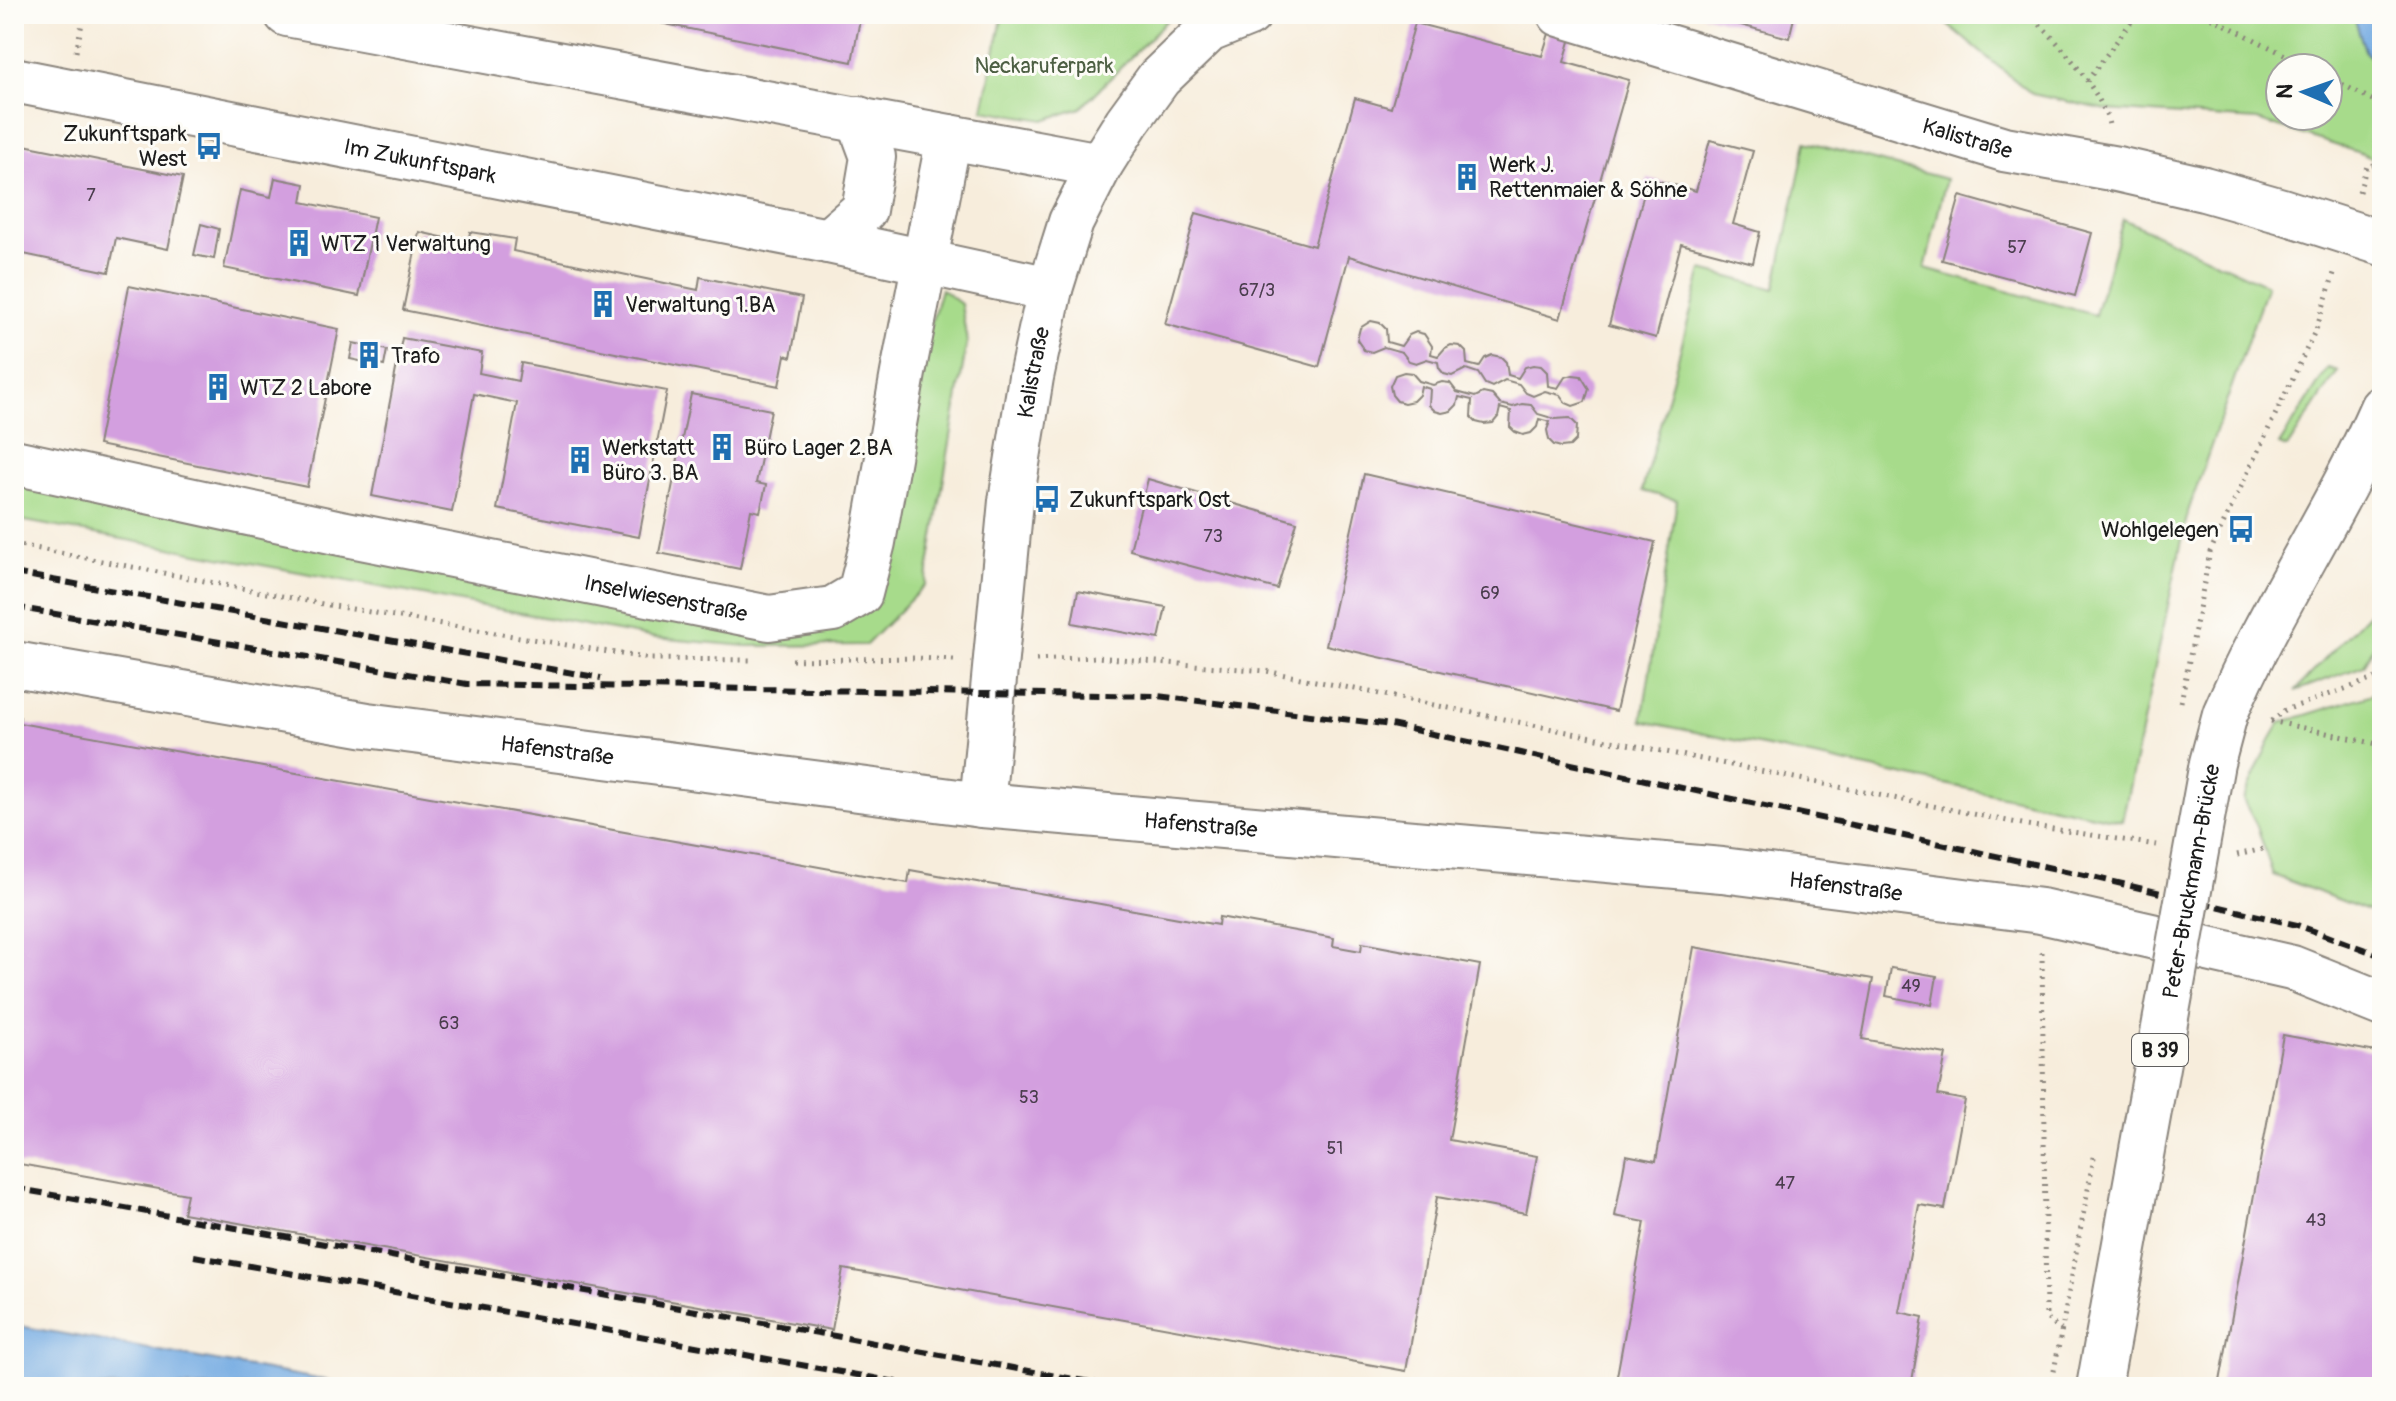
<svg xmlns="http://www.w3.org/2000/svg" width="2396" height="1401" font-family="Pangolin,sans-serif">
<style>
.green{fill:#a7db8b;stroke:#627c54;stroke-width:2;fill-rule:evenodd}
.water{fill:#74abe2;stroke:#48647f;stroke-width:2}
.building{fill:#d39fdf}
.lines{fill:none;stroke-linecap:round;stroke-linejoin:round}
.street-casing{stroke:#8a847c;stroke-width:48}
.secondary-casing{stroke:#8a847c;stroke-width:48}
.primary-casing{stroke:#8a847c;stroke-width:48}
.path{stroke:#8a847c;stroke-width:5;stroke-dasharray:2 6;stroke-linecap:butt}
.street{stroke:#fff;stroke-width:44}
.secondary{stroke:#fff;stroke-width:44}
.primary{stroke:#fff;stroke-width:44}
.rail{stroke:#1c1c1c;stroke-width:6;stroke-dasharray:12 6;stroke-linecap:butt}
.primary-bridge-casing{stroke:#8a847c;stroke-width:48;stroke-linecap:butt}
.path-bridge{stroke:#8a847c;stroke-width:5;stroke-dasharray:2 6;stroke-linecap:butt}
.primary-bridge{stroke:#fff;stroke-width:44}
.labels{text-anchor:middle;stroke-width:6;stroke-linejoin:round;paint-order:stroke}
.number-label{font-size:18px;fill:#4a3d4d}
.shield{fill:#fdfcf7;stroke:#605f5e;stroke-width:2}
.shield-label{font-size:20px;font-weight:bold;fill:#1c1c1c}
.park-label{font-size:22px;fill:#4d5f43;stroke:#fdfcf7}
.poi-label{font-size:22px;fill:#1c1c1c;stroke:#fdfcf7;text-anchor:start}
.street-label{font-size:22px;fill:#1c1c1c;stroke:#fdfcf7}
</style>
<rect width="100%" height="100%" fill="#fdfcf7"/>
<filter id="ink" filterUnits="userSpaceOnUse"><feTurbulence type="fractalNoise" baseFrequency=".0125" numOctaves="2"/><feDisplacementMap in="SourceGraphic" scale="16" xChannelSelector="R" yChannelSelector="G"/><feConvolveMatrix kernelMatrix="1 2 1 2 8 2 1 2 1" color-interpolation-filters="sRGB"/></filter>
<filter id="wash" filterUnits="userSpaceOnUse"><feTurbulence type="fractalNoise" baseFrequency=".006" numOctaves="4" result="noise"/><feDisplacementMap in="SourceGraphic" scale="32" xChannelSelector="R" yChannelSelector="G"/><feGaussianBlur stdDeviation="1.8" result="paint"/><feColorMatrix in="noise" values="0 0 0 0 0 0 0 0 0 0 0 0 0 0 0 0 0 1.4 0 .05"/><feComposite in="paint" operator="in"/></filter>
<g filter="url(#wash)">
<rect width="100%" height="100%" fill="#f7eddc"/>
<path class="green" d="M1003,14H1173L1081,108L1044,120L983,110Z
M1934,14H2353L2366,53L2382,66V163L2363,154L2257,120L2106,110L2032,94ZM2280,68H2328V116H2280Z
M1806,142L1946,179L1925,269L2095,315L2123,219L2267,285L2188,512L2122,821L1642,721L1677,500L1642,491L1702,270L1775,289Z
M941,289L961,304L967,342L926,584L866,645L747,646L655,638L14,519V481L847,620Z
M2328,368L2338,371L2287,448L2279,445Z
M2382,599V629L2364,666L2295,691Z
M2382,691V916L2273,875L2257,826L2243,800L2270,740L2280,723Z"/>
<path class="water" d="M2353,14H2382V66L2366,53Z
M14,1325L363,1387H14Z"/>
<g id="blocks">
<path class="building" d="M616,14H861L852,62Z
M1555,14H1578L1564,62L1629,80L1560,319L1349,256L1319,367L1165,324L1196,213L1314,246L1355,98L1391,108L1415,23L1542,56Z
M1700,14H1795L1789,38Z
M1710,140L1753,151L1733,224L1760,232L1753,263L1681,244L1656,338L1609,325L1648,178L1696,191Z
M14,143L183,177L168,249L116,238L109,272L14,252Z
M275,178L305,184L302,202L375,217L359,296L224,268L240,190L271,197Z
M1960,196L2092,233L2075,296L1942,260Z
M201,224L219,229L214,259L194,255Z
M419,232L468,243L470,232L515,239L513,251L698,290L700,277L802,298L791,357L785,355L779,386L403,310Z
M129,286L339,329L307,487L98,445Z
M1371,321L1380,323L1386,329L1387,342L1401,346L1409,335L1416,332L1424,334L1432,346L1431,354L1438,356L1445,348L1451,345L1460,346L1466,352L1467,364L1479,367L1485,358L1492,355L1501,357L1506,362L1508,375L1518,378L1525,367L1533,365L1541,366L1547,372L1548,386L1558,388L1565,377L1573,375L1581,376L1589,389L1585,402L1573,406L1566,403L1560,395L1545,391L1533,396L1526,393L1519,384L1505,380L1492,387L1485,384L1478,373L1466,369L1452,376L1444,374L1439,368L1438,362L1427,359L1416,363L1409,361L1402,352L1384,347L1372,352L1364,350L1357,340L1360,328Z
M402,338L482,353L479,373L518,381L521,363L667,391L639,537L497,509L517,403L474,394L452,512L372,496Z
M353,343L387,350L384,366L350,359Z
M1404,372L1412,373L1419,381L1433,385L1442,382L1450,383L1457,392L1475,397L1483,393L1492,395L1500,404L1513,407L1522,404L1531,405L1538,414L1555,419L1570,418L1577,425L1576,440L1570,446L1561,447L1554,445L1549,440L1547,430L1550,422L1539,419L1537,427L1531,433L1523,435L1515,432L1510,427L1511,411L1500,408L1498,417L1493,423L1484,424L1476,422L1471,417L1472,400L1459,397L1457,405L1451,411L1442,413L1435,411L1429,405L1430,389L1421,386L1419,395L1413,401L1404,403L1397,401L1392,395L1390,386L1395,375Z
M691,394L771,410L756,483L766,485L760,512L751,510L740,569L659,553Z
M1364,474L1655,542L1616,711L1326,645Z
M1148,479L1297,522L1277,589L1130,550Z
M1078,591L1166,607L1159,639L1072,623Z
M14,716L20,717L19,723L908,883L910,870L1218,925L1219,917L1334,938L1333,946L1361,951L1362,943L1480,965L1449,1140L1537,1156L1526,1213L1437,1197L1406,1371L843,1269L832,1330L183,1213L187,1194L14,1163Z
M1694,947L1873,979L1862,1039L1946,1054L1938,1095L1965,1100L1945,1209L1919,1205L1899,1312L1923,1317L1911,1387H1615L1645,1222L1615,1216L1626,1155L1656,1161Z
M1891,968L1937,976L1932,1005L1886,996Z
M2283,1035L2382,1053V1387H2219Z"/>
</g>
</g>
<g filter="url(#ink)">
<use href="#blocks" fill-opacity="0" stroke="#8a847c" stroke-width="2"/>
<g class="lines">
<g class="street-casing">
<g id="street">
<path d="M287,14L1100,165"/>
<path id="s1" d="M14,80L828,241L1050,289"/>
<path d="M828,241L864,210L873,157L859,119"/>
<path id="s2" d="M14,462L336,532L769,618L833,609L860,593L873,542L903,373L949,137"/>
</g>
</g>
<g class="secondary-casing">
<g id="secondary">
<path id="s3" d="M1560,14L2004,149L2117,169L2204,189L2282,211L2382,243"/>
<path id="s4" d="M14,664L367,725L982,805L1722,870L2041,911L2292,968L2382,1004"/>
<path id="s5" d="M982,805L1011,501L1031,377L1050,289L1071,222L1100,165L1127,122L1159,78L1209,30L1249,14"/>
</g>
</g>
<g class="primary-casing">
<path id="primary" d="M2225,714C2270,608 2336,513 2382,408"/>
</g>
<path class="path" d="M2028,14C2054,35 2103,93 2109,125
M2204,14L2311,68
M76,52L84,14
M2328,77L2382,105
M2087,81L2137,14
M2359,192L2367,166L2382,164
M14,544L328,605L651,659L750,660
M792,660L917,658L954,660
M1036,660L1096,657L1266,671L2027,825L2156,845
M2181,702L2210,552L2317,327L2335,270
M2271,721L2285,710L2382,676
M2271,721L2382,745
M2237,855L2263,849
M2042,952L2046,1318L2061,1330"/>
<use href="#street" class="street"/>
<use href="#secondary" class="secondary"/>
<use href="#primary" class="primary"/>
<path class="rail" d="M14,573L601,678
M14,607L467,684L1158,696L1391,725L2084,875L2297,925L2382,956
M14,1188L1118,1387
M194,1256L924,1387"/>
<g class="primary-bridge-casing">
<g id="primary-bridge">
<path id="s6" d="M2099,1387L2212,763L2225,714"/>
</g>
</g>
<path class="path-bridge" d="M2051,1387L2095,1152"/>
<use href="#primary-bridge" class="primary-bridge"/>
</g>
</g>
<defs>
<g id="bus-bare" transform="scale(2.16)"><path d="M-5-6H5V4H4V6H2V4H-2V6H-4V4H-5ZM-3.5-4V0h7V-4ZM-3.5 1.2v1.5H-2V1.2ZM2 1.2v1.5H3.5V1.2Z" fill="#1f6fb2" stroke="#fdfcf7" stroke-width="2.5" paint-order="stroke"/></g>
<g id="building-bare" transform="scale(2.16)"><path d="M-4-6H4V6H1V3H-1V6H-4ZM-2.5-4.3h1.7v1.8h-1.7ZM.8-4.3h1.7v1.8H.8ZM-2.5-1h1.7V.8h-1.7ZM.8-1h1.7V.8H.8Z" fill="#1f6fb2" stroke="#fdfcf7" stroke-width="2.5" paint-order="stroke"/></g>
</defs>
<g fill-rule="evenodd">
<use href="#bus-bare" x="209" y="146"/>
<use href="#building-bare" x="1467" y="177"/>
<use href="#building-bare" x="299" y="243"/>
<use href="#building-bare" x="603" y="304"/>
<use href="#building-bare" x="369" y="355"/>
<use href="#building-bare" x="218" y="387"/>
<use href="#building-bare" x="722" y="447"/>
<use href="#building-bare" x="580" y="460"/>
<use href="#bus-bare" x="1047" y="499"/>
<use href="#bus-bare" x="2241" y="529"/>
</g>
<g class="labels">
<g class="number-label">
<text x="91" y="201">7</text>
<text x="2017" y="253">57</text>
<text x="1257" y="296">67/3</text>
<text x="1213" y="542">73</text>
<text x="1490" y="599">69</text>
<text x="1911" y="992">49</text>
<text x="449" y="1029">63</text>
<text x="1029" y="1103">53</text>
<text x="1335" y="1154">51</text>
<text x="1785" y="1189">47</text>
<text x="2316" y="1226">43</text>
</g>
<rect class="shield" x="2132" y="1034" width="56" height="32" rx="6"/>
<g class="shield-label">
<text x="2160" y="1057">B 39</text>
</g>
<g class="park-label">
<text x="1044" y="73">Neckaruferpark</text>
</g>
<g class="poi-label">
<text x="187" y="141" text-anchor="end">Zukunftspark<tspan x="187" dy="25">West</tspan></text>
<text x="1489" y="172">Werk J.<tspan x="1489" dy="25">Rettenmaier &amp; Söhne</tspan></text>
<text x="321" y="251">WTZ 1 Verwaltung</text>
<text x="625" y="312">Verwaltung 1.BA</text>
<text x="391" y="363">Trafo</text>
<text x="240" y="395">WTZ 2 Labore</text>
<text x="602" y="455">Werkstatt<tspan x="602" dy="25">Büro 3. BA</tspan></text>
<text x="744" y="455">Büro Lager 2.BA</text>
<text x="1069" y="507">Zukunftspark Ost</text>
<text x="2219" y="537" text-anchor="end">Wohlgelegen</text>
</g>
<g class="street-label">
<text dy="8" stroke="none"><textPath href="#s3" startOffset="426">Kalistraße</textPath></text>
<text dy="8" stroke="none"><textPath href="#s1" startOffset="414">Im Zukunftspark</textPath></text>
<text dy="8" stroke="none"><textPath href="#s5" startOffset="436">Kalistraße</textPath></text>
<text dy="8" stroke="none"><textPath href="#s2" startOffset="666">Inselwiesenstraße</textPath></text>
<text dy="8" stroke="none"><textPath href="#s4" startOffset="550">Hafenstraße</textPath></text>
<text dy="8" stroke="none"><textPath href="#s4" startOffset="1198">Hafenstraße</textPath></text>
<text dy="8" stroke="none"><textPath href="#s6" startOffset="514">Peter-Bruckmann-Brücke</textPath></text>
<text dy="8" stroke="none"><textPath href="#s4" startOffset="1846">Hafenstraße</textPath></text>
</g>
</g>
<rect width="2396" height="1401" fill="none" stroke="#fdfcf7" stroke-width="48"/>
<g transform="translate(2304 92) rotate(272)"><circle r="38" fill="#fdfcf7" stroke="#a3a29f" stroke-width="2"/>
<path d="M0-6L14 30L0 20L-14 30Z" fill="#1f6fb2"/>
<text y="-12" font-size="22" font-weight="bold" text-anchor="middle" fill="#1c1c1c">N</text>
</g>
</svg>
